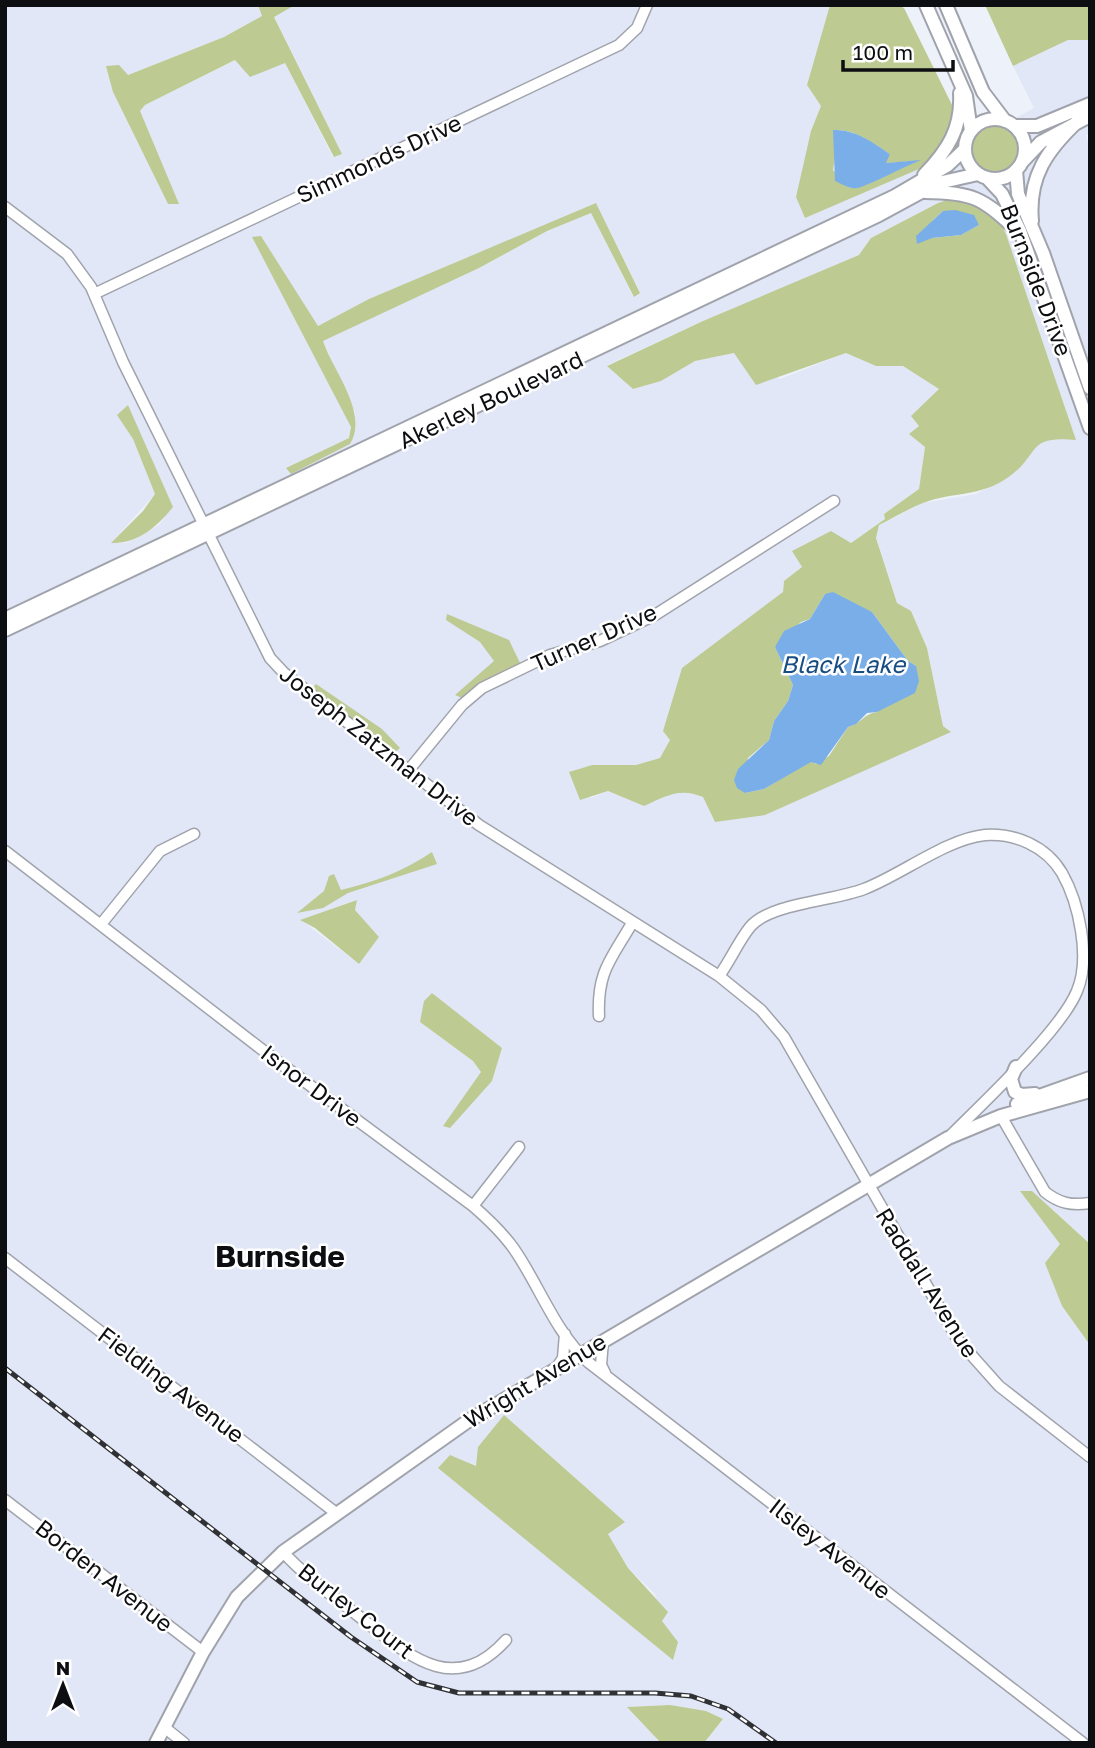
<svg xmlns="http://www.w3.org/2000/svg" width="1095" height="1748" font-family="'Golos Text',sans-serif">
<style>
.built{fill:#e1e7f7;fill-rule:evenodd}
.green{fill:#bdca91;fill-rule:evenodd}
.water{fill:#7aaee8}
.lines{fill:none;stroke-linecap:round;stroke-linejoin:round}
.minor-casing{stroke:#a0a3ab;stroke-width:13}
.major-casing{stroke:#a0a3ab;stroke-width:16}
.minor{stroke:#fff;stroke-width:10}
.major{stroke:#fff;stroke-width:12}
.rail-casing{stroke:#2f3135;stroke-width:5}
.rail{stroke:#fff;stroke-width:2.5;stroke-dasharray:8;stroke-linecap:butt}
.labels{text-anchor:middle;stroke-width:5;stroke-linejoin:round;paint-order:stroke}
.street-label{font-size:23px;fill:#0d0e11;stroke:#fff}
.water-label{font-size:24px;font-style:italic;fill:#174d82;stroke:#fff}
.district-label{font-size:30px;font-weight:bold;fill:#0d0e11;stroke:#fff}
</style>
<rect width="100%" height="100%" fill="#edf1fa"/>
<path class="built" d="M5,5H258L262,16L224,37L127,75L113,92L168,204H178L139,112L145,105L236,60L285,63L333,157L342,154L274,16L295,5H830L807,85L821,106L808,149L963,150L991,131L1034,108L1013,66L1068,40H1090V133L1086,135L1090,151V1244L1032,1191L1060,1244L1062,1306L1090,1345V1743H704L723,1720L670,1705L628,1707L661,1743H5ZM989,202L1006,234L1076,440L1051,438L1035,446L1011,475L976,494L923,503L879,525L876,537L897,603L911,611L927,648L943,726L950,731L715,822L703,797L688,791L672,793L644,806L608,791L591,798L570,772L592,765H636L660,758L731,634L783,592L784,581L802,567L793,550L851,543L885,519L884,514L919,489L925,447L910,433L919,426L939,388L903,366H876L846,353L780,379L734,353L695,361L661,381L633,389L607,365L703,321L859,256L871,238L938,203ZM596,203L640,292L633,296L591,213L547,231L479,268L364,321L323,341L355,413L350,444L287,468L349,438L351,427L261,236L317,326ZM128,405L172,507L159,525L126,543H111L155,494L133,439L118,415ZM356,900L355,910L379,937L359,964L301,920ZM432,993L502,1048L492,1081L444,1126L482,1072L473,1061L420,1022ZM504,1415L625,1522L608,1534L628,1568L655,1594L662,1621L450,1455L476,1466Z"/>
<path class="green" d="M258,5H295L274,17L342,154L334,157L285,63L250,77L235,60L145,105L140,111L179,204H168L113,92L106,66L119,65L128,75L224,37L262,16Z
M830,5H898L904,8L955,111L963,150L805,218L796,197L811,131L821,106L807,85ZM839,130C858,131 874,144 890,154L885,163L917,161C901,167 864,189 850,188L833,170Z
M985,5H1090V40H1068L1013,66Z
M968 147a26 26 0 1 1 52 0a26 26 0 1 1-52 0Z
M968,193L989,202L1006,234L1076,440C1026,435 1041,453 1010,476C980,498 954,491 923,503C908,509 893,518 879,525L876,538L897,603L911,611L927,648L943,726L951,732L765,815L715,822L703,797C680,787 666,796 644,806L608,791L580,800L569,772L592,765H636L660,758L670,740L663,731L682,668L783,592L784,581L802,567L792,551L831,531L851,543L885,519L884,514L919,489L925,447L909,434L919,426L911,416L939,389L903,366H876L846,353L756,385L734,353L695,361L661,381L633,389L607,366L703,321L859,255L871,238L938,203ZM943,211L979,225L961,235L932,238V221ZM825,594L872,612L908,661L916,666L877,712C864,714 860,724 848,727L829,756L816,764L811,761L764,789L745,793L748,758L769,740L774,721L788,701L793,685L775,647L801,622L810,619Z
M596,203L640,293L634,297L591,213L547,231L479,268L323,341C333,371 369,413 350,444L291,474L286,468L349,438L351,427L252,237L261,236L318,326L369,299Z
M128,405L173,507C157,527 137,544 111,543L143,511L155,494L133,439L117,415Z
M447,614L509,640L521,665L503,671L462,698L455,695L494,661L480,642L446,620Z
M316,684L382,729L400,748L395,752L311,689Z
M432,852L437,864L348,893L323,908L297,913L324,891L329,876L334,874L341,890C375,882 404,871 432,852Z
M357,900L355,910L379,937L359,964L315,928L300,920Z
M432,993L502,1048L492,1081L450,1128L443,1126L481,1072L473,1061L420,1022L424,1001Z
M1020,1191H1032L1090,1244V1345L1062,1306L1045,1263L1060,1244Z
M504,1415L625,1522L608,1534L628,1568L668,1612L662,1621L678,1642L673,1660L438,1468L450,1455L476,1466L478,1447Z
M670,1705L706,1711L723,1719L704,1743H661L627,1707Z"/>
<path class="water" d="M833,130C855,129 872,142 890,154L886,163L921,160C907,165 864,188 857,188C849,189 842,184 835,181Z
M955,210L974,215L979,225L961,235L932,238L917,244L916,236L943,211Z
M833,592L872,612L908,661L916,666L919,681L915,693L877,712L867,713L856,724L848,727L821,765L811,762L764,789L745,793L737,788L734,780L738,769L769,740L774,721L788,701L793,685L775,647L784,631L810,619L825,594Z"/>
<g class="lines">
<g class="minor-casing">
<path id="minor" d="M5,207L67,254L91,287L123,362L270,658L284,673L479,825L719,976L761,1010L784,1037L958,1340L999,1386L1090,1457
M94,294L619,45L637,28L647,5
M408,771L462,705L482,688L550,655L600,641L655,615L834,501
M5,851L269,1055L473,1206C488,1219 502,1232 514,1249C539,1285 555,1332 588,1362L1083,1743
M102,923L160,851L194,834
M719,976C730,961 738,942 750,927C770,903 834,901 864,889C901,875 946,839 985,835C1015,833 1046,846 1062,873C1079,903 1091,958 1077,991C1062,1029 983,1103 952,1134
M599,1016C597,971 611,960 632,923
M1001,1116L1045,1192C1059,1203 1071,1206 1090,1203
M473,1206L519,1147
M5,1258L336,1513
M603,1341L601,1365L605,1373
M557,1367L563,1358L565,1334
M5,1500L203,1652
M283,1552C305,1576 330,1594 356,1614C405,1652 452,1700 506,1640
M164,1727L184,1743"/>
</g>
<g class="major-casing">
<path id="major" d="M926,5L966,96L971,131
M946,5L983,92L1005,121
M965 149a30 30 0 1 1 60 0a30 30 0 1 1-60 0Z
M1014,126H1037L1090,104
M1022,162L1041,142L1090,116
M1016,170L1018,194L1043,253L1090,388
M924,175C948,150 962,128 960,93
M987,178L1002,194L1020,231L1090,428
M925,192C971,192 984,198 1016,230
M1032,221C1028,177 1047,150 1078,121
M5,619L895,196L948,165L965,149
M5,630C296,490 588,354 879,215L938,183L978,174
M1016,1067L1011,1079L1015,1092L1022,1095L1035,1094
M1017,1104L1090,1078
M156,1743L203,1652L237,1597L283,1552L468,1421L948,1138L1001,1116L1090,1091"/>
</g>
<use href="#minor" class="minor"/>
<use href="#major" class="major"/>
<g class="rail-casing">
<path id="rail" d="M5,1368L351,1637L417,1682L459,1693H655L691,1696L728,1709L776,1743"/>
</g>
<use href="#rail" class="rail"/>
</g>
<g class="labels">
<g class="street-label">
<text transform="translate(379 159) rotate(-25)" y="8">Simmonds Drive</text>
<text transform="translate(1036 280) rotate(69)" y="8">Burnside Drive</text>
<text transform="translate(491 400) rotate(-25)" y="8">Akerley Boulevard</text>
<text transform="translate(594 638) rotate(-24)" y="8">Turner Drive</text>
<text transform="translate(379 746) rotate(38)" y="8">Joseph Zatzman Drive</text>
<text transform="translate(311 1086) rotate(37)" y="8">Isnor Drive</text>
<text transform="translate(927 1283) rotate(58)" y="8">Raddall Avenue</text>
<text transform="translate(535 1381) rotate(-31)" y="8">Wright Avenue</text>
<text transform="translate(171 1385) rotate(37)" y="8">Fielding Avenue</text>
<text transform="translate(830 1549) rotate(38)" y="8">Ilsley Avenue</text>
<text transform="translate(104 1576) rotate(38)" y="8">Borden Avenue</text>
<text transform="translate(356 1611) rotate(38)" y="8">Burley Court</text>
</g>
<g class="water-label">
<text x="843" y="673">Black Lake</text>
</g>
<g class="district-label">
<text x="280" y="1267">Burnside</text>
</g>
</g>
<rect width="1095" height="1748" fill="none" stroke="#0d0e11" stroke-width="14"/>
<g transform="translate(63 1685)" stroke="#ffffff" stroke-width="5" paint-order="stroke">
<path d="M0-5L12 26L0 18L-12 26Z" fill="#0d0e11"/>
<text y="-10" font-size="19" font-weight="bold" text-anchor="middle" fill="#0d0e11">N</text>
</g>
<path d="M843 60v10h110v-10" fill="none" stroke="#0d0e11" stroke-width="3.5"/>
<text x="853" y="60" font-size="21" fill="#0d0e11" stroke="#ffffff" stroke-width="5" paint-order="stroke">100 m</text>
</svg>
